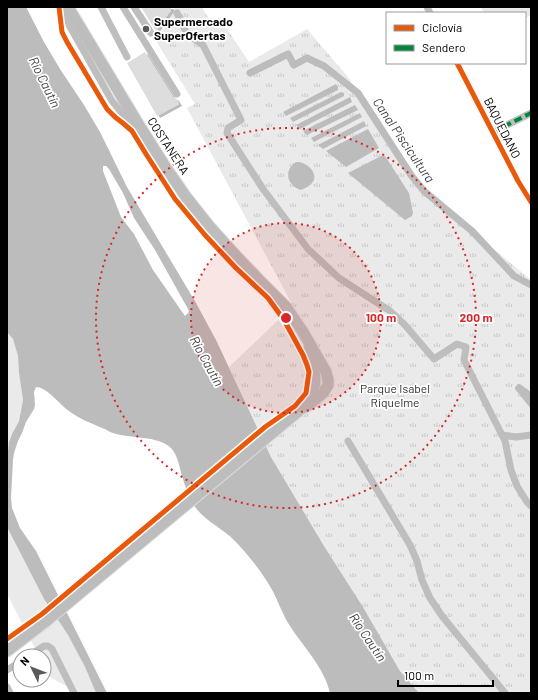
<svg xmlns="http://www.w3.org/2000/svg" width="538" height="700" font-family="Barlow,sans-serif">
<style>
.grass{fill:#eaeaea}
.park{fill:url(#park-tufts)}
.water{fill:#bcbcbc;fill-rule:evenodd}
.lines{fill:none;stroke-linecap:round;stroke-linejoin:round}
.canal{stroke:#bcbcbc;stroke-width:7}
.building{fill:#ddd;filter:url(#shadow)}
.highway-casing{stroke:#dbdbdb;stroke-width:13}
.minor{stroke:#bebebe;stroke-width:7}
.highway{stroke:#bdbdbd;stroke-width:11}
.quiet{stroke:#00873e;stroke-width:4;stroke-dasharray:8 4;stroke-linecap:butt}
.cycleway-casing{stroke:#fff;stroke-width:8}
.cycleway{stroke:#e8590c;stroke-width:5}
.ring{fill:none;stroke:#d62828;stroke-width:2;stroke-dasharray:2 4}
.poi-dot{fill:#595959;stroke:#fff;stroke-width:1.5}
.labels{text-anchor:middle;stroke-width:3.5;stroke-linejoin:round;paint-order:stroke}
.poi-label{font-size:12px;font-weight:bold;fill:#000;stroke:#fff;text-anchor:start}
.street-label{font-size:12px;fill:#000;stroke:#fff}
.park-label{font-size:12px;fill:#303030;stroke:#fff}
.water-label{font-size:13px;font-style:italic;fill:#414141;stroke:#fff}
.centre{fill:#d62828;stroke:#fff;stroke-width:2}
.ring-label{font-size:12px;text-anchor:middle;font-weight:bold;fill:#d62828;stroke:#fff;stroke-width:3.5;stroke-linejoin:round;paint-order:stroke}
</style>
<defs>
<pattern id="park-tufts" width="24" height="20" patternUnits="userSpaceOnUse"><rect width="24" height="20" fill="#eaeaea"/><path d="M3 7l-1-3M5 7V3M7 7l1-3M15 17l-1-3M17 17v-4M19 17l1-3" fill="none" stroke="#c7c7c7"/></pattern>
<filter id="shadow"><feDropShadow dx="3" dy="2" stdDeviation="0" flood-color="#0004"/></filter>
</defs>
<rect width="100%" height="100%" fill="#fff"/>
<path class="grass" d="M481,7H531V15L525,18V13H484Z
M7,332L13,339L18,356L19,373L23,400L19,421L12,434L9,442L7,460Z
M7,527L44,599L68,635L85,667L96,693H79L50,677L44,665V656H39L7,594Z"/>
<path class="park" d="M174,7H202L211,23L219,17L249,62L307,29L348,77L418,186L531,280V693H419L400,671L363,607L324,546L271,457L229,367L293,306L187,108L195,104L156,41L174,12Z"/>
<path class="water" d="M7,7H26L44,42L60,69L84,105L100,132L127,187L196,303L216,340L271,457L324,546L363,607L400,671L419,693H330C324,667 304,648 290,626C282,614 278,600 271,588C262,572 249,556 236,542C224,529 206,522 195,507C189,498 185,486 182,476C179,466 178,456 171,448C157,435 130,439 113,433C109,432 106,429 102,428C91,423 79,419 69,411C60,405 47,387 36,387L34,392L35,405L34,409L26,422L22,433L18,441L14,453L13,460L11,498L12,508L20,528L36,551L107,693H96L85,667L68,635L44,599L7,527V460L9,442L12,434L19,421L23,400L19,373L18,356L13,339L7,332ZM103,166H106L109,169L123,193L134,218L155,250L188,309L189,312L185,316L153,270L134,234L121,217L103,171Z
M336,84L338,87V90L286,116L283,112Z
M341,92L344,93V96L293,122L290,118Z
M350,97L352,102L300,129L296,125Z
M355,105L358,110L307,135L303,131Z
M360,113L362,117L314,142L311,138Z
M364,121L366,126L323,149L318,145Z
M368,129L379,148L346,167L326,151Z
M383,155L385,156L409,193L413,213L412,216L405,220L348,173Z
M296,162C306,161 320,173 312,183C310,186 305,188 301,190C287,185 283,171 296,162Z
M518,384H520L531,392V409L515,389V387Z"/>
<g class="lines">
<path class="canal" d="M250,73L288,54L294,65L307,58L324,66L358,93L411,175L424,191L472,231L514,276L531,285"/>
</g>
<path class="building" d="M141,7H171V10L156,31Z
M145,52L173,97L176,99L179,104L157,116L127,63Z"/>
<g class="lines">
<g class="highway-casing">
<path id="highway" d="M305,404C308,399 311,395 313,390C318,377 312,362 307,351
M7,651L45,622L301,409L306,407L323,393L328,385V380L326,372L303,332L286,307L260,281L237,257L209,226L186,197L166,168L140,127L68,7"/>
</g>
<path class="minor" d="M66,7V14L69,25L112,101L126,118L136,124
M101,7L127,57
M123,7L177,94
M134,7L151,33
M427,7L430,13
M177,13L187,34L203,45L241,120L228,128L227,133L263,189L308,249L339,278L390,311L404,324L434,359L457,344L466,347L464,360L505,441L511,470L517,486L527,502L531,506
M457,63L518,181L531,202
M493,132L531,113
M502,435L516,437L531,435
M348,441L410,545L417,561L422,580L430,598L442,616L505,693
M29,656L44,646H48L52,649L74,693
M7,670L20,662
M7,687L10,693"/>
<use href="#highway" class="highway"/>
<path class="quiet" d="M493,132L531,113"/>
<g class="cycleway-casing">
<path id="cycleway" d="M457,63L518,181L531,202
M7,639L42,614L265,427L295,406L306,393L309,372L307,365L303,355L284,320L268,298L236,268L205,235L175,199L146,154L132,131L124,124L115,117L107,109L67,42L62,32L59,7"/>
</g>
<use href="#cycleway" class="cycleway"/>
</g>
<circle cx="286" cy="318" r="95" fill="#d62828" fill-opacity=".12"/>
<g class="ring">
<circle cx="286" cy="318" r="95"/>
<circle cx="286" cy="318" r="190"/>
</g>
<circle class="poi-dot" cx="146" cy="29" r="4"/>
<g class="labels">
<g class="poi-label">
<text x="154" y="26">Supermercado<tspan x="154" dy="14">SuperOfertas</tspan></text>
</g>
<g class="street-label">
<text transform="translate(502 128) rotate(63)" y="4">BAQUEDANO</text>
<text transform="translate(168 146) rotate(57)" y="4">COSTANERA</text>
</g>
<g class="park-label">
<text x="395" y="393">Parque Isabel<tspan x="395" dy="14">Riquelme</tspan></text>
</g>
<g class="water-label">
<text transform="translate(45 82) rotate(64)" y="5">Río Cautín</text>
<text transform="translate(404 140) rotate(56)" y="5">Canal Piscicultura</text>
<text transform="translate(207 361) rotate(61)" y="5">Río Cautín</text>
<text transform="translate(368 637) rotate(56)" y="5">Río Cautín</text>
</g>
</g>
<circle cx="286" cy="318" r="6" class="centre"/>
<g class="ring-label">
<text x="381" y="322">100 m</text>
<text x="476" y="322">200 m</text>
</g>
<rect width="538" height="700" fill="none" stroke="#000000" stroke-width="16"/>
<rect x="386" y="12" width="140" height="52" fill="#ffffff" stroke="#999999"/>
<rect x="394" y="25" width="20" height="6" fill="#e8590c" stroke="#999999"/>
<text x="422" y="32" font-size="12" fill="#000000">Ciclovía</text>
<rect x="394" y="45" width="20" height="6" fill="#00873e" stroke="#999999"/>
<text x="422" y="52" font-size="12" fill="#000000">Sendero</text>
<g transform="translate(32 668) rotate(313)"><circle r="19" fill="#ffffff" stroke="#999999"/>
<path d="M0-3L7 15L0 10L-7 15Z" fill="#595959"/>
<text y="-6" font-size="11" font-weight="bold" text-anchor="middle" fill="#000000">N</text>
</g>
<path d="M398 680v6h95v-6" fill="none" stroke="#000000" stroke-width="2"/>
<text x="404" y="680" font-size="12" fill="#000000" stroke="#ffffff" stroke-width="3" paint-order="stroke">100 m</text>
</svg>
